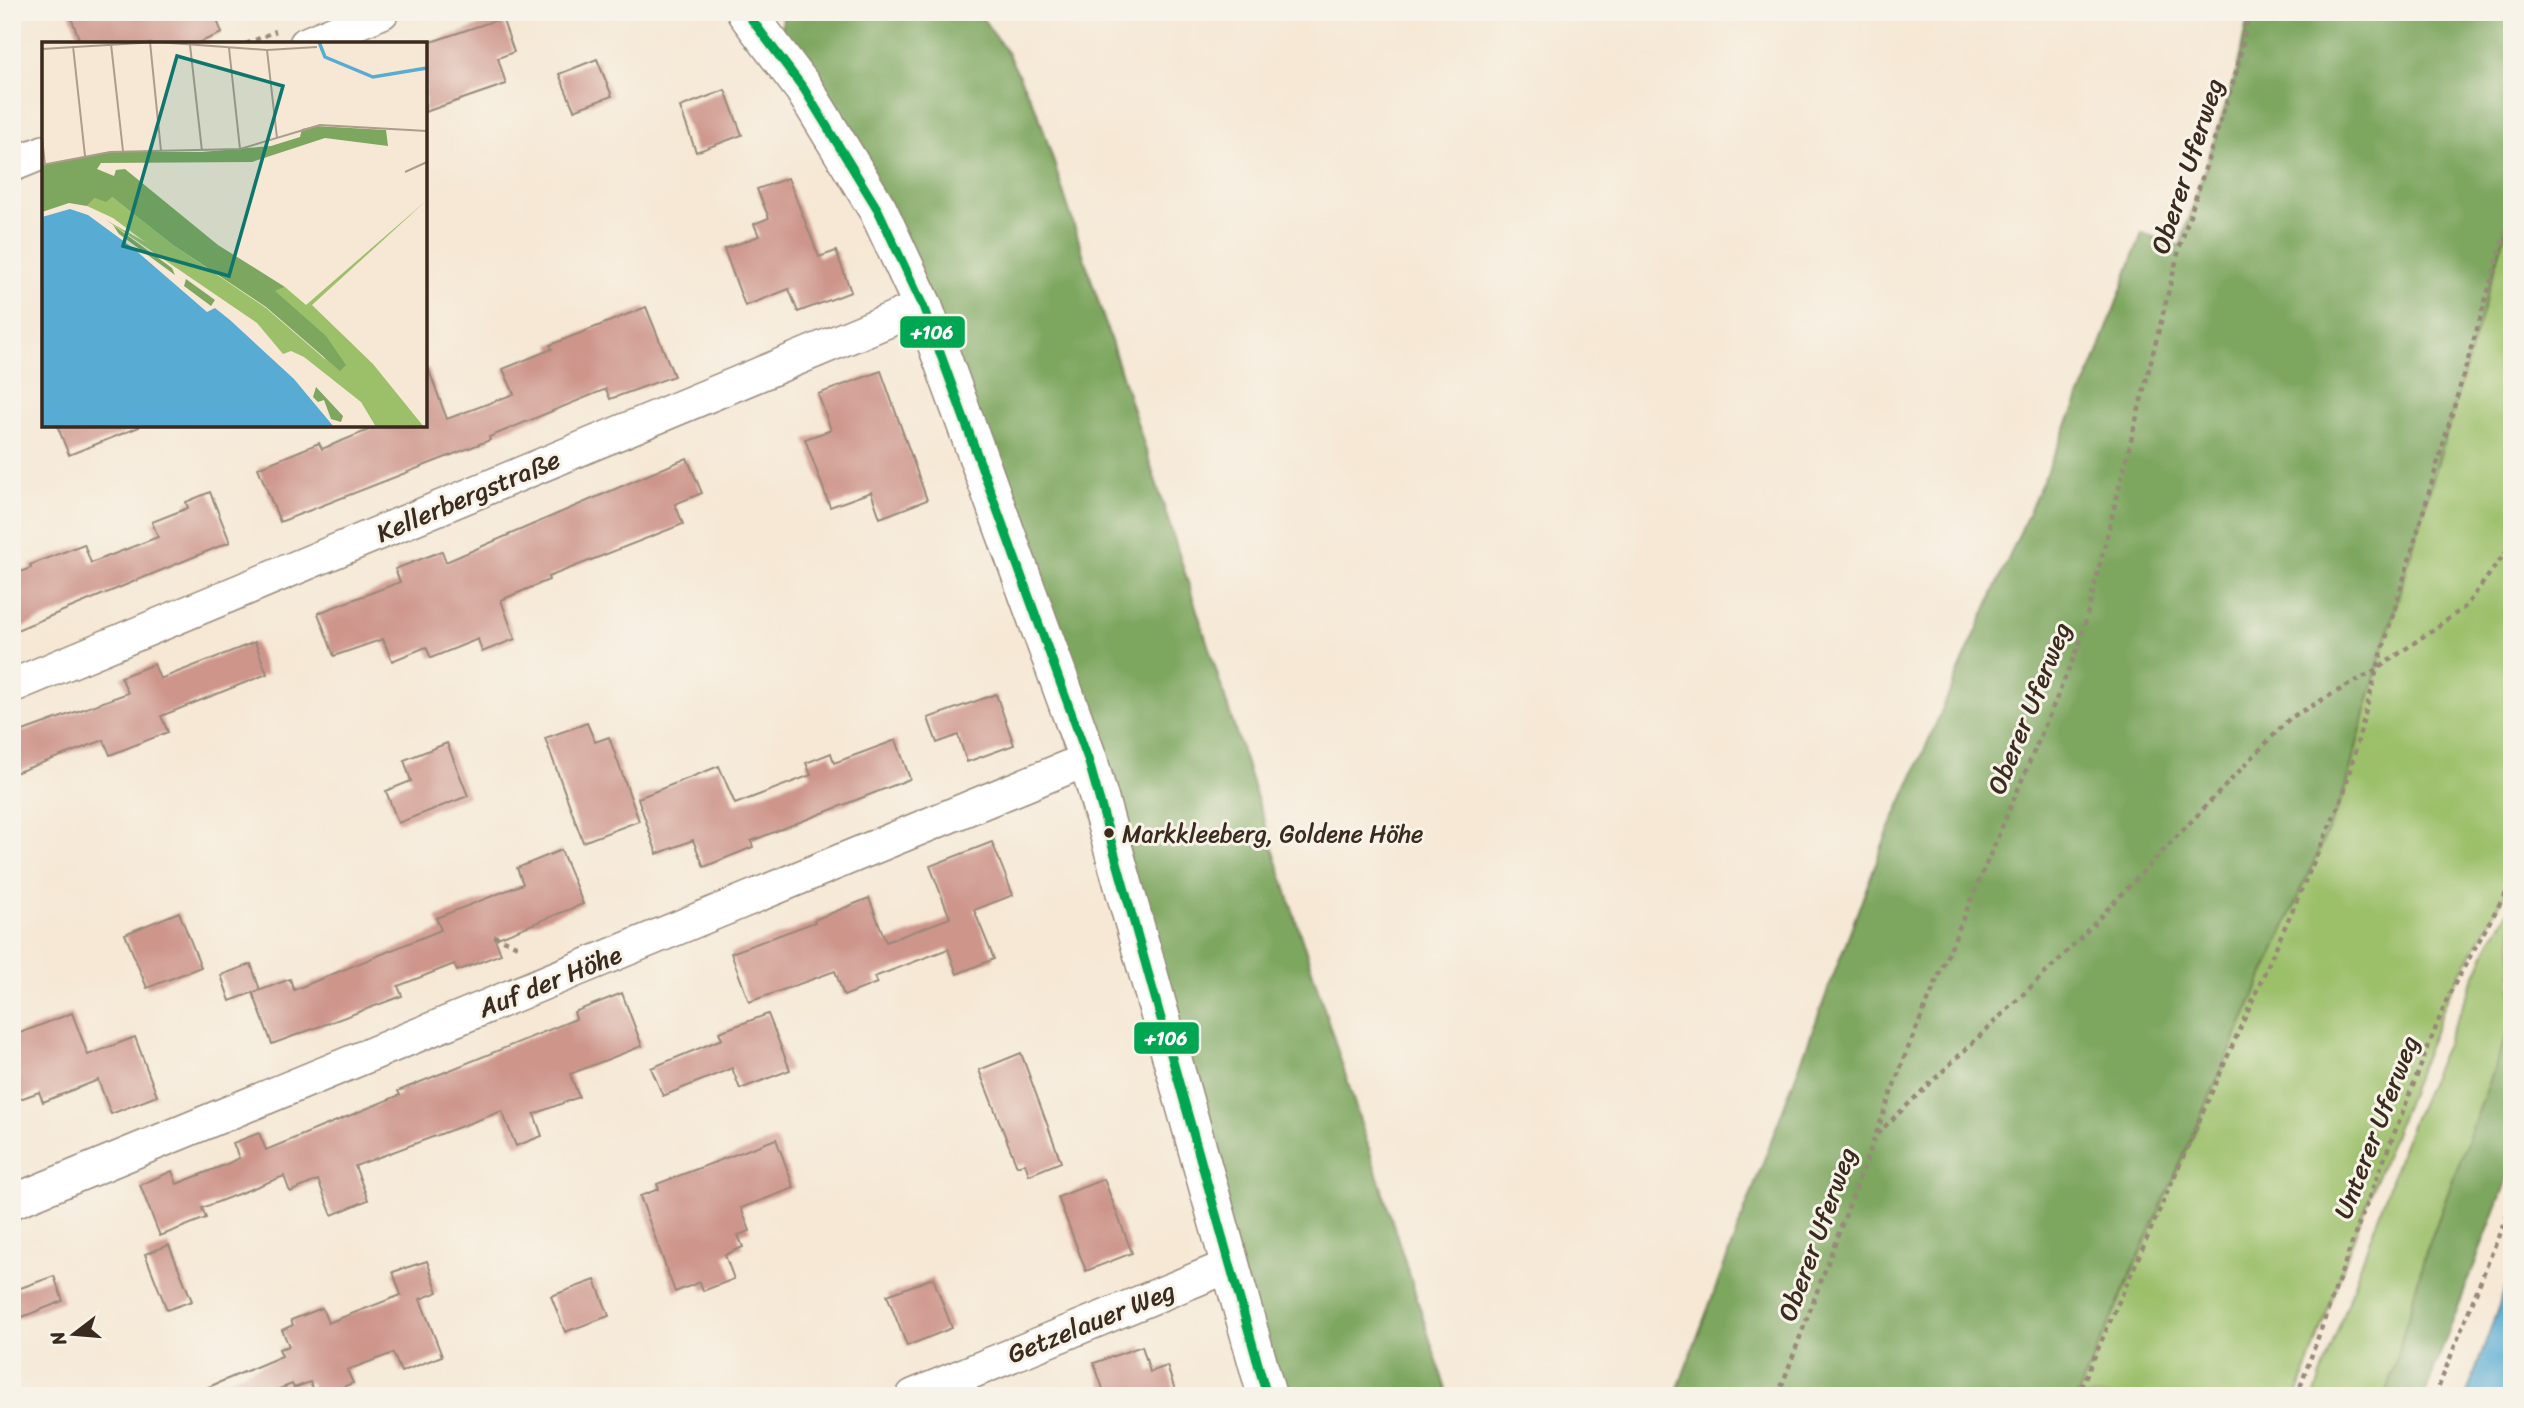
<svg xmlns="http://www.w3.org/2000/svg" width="2524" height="1408" font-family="Sriracha,sans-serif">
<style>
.green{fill:#9cc06a;stroke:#6c7544;stroke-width:2}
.forest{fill:#7da65e;stroke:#5c683e;stroke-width:2}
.water{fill:#58acd4;stroke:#4a6b79;stroke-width:2}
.building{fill:#ce958b}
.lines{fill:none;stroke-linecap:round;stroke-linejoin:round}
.minor-casing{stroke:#98897a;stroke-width:36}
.secondary-casing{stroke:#98897a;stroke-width:41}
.path{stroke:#98897a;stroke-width:4.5;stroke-dasharray:5 5;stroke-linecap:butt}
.minor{stroke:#fff;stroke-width:33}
.secondary{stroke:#fff;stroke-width:38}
.bus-1-casing{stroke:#f7f3e8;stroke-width:14}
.bus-1{stroke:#00a651;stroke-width:9}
.bus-dot{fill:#3b2a1e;stroke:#f7f3e8;stroke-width:2.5}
.labels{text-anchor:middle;stroke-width:6;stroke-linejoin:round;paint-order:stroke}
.bus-label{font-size:24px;fill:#3b2a1e;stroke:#f7f3e8;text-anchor:start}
.street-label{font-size:26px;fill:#3b2a1e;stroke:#f7f3e8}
.inset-river{fill:none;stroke:#58acd4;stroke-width:3.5}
.inset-road{fill:none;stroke:#ab9c8c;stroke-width:2}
.view{fill:#0f766e;fill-opacity:0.15;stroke:#0f766e;stroke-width:3.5}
.inset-edge{fill:none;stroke:#3b2a1e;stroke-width:3.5}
.line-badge{stroke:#f7f3e8;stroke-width:2.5}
.badge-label{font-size:19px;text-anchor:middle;font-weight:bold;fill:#fff}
</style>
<rect width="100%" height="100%" fill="#f7f3e8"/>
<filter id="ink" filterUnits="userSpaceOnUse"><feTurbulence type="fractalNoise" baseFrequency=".0143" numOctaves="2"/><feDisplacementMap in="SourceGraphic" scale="14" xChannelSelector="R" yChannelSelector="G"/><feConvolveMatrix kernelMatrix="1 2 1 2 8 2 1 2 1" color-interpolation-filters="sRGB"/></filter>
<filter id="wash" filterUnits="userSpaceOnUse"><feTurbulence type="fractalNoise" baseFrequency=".00686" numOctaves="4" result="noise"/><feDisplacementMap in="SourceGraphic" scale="28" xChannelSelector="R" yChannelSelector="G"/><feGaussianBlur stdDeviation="1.57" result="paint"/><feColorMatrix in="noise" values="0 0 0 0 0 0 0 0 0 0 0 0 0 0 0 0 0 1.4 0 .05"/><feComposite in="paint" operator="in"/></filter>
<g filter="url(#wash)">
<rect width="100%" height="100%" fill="#f6e8d5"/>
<path class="green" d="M2512,210V882L2449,994L2361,1218L2297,1396H2077L2343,796L2377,669Z
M2512,906V1021L2425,1255L2386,1396H2314L2410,1127L2491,940Z"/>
<path class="forest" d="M783,12H978L1008,54L1039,116L1448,1396H1267L1175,1061L923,306L781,59Z
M2249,12H2512V210L2377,669L2343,796L2077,1396H1675L1883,844L2094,364L2142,233L2180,246L2237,70Z
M2512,1021V1167L2424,1396H2386L2425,1255Z"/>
<path class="water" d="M2512,1270V1396H2466L2510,1275Z"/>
<g id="blocks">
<path class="building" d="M69,12H214L222,33L196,44H81Z
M502,18L514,52L498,58L506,84L425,112V44Z
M597,59L612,96L574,110L559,74Z
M725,90L742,135L696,152L680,107Z
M788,178L819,257L836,251L851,292L798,312L789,289L745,306L724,249L759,236L754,224L769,218L757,189Z
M646,307L674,376L610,399L606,389L489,437L490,440L280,522L258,468L319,443L322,449L381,425H425V369L428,368L447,419L514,394L503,369L552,349L550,345Z
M881,371L927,500L880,518L871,492L830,507L805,439L831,430L818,394Z
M57,425H139V427L69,455Z
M687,458L702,493L675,504L683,524L548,577L549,580L501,600L515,639L482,652L478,639L431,658L426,647L392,661L383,639L334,656L318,613L400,582L395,569L442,551L446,562Z
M210,492L230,542L12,632V575L31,568L30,565L84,544L91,563L158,537L152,522L188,508L186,502Z
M255,642L267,674L161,716L168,732L110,755L104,740L12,774V735L128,693L121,677L154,664L160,679Z
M996,694L1014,745L967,762L958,735L937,743L928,718Z
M587,723L595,742L609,737L639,821L583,842L545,738Z
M896,740L910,779L751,841L753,847L704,867L693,840L657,854L638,798L719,766L735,804L811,775L806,763L831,753L834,763Z
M447,743L468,796L398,823L386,791L411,781L404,760Z
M992,842L1013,895L974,910L994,959L957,974L948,949L874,977L877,983L844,996L835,971L749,1002L731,953L815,922L814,920L869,898L886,942L950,918L930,866Z
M561,850L583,904L495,939L501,954L457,971L454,964L398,986L402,996L272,1044L253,993L290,979L294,990L441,930L436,918L523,884L517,868Z
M179,912L201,967L147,988L125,934Z
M251,964L260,990L230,1001L221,975Z
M622,993L642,1046L570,1074L579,1097L534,1114L542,1136L516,1146L502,1111L355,1166L368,1200L332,1215L318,1180L290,1192L284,1176L202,1208L206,1218L160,1236L140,1185L172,1171L177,1184L227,1164L239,1158L233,1143L259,1133L266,1150L400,1095L398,1091L576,1019L574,1012Z
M72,1013L88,1055L135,1037L157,1096L111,1114L98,1080L43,1102L39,1092L12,1102V1036Z
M768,1014L790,1070L740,1089L732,1068L663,1096L651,1068L722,1039L719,1032Z
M1021,1053L1061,1162L1029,1175L1025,1163L1017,1166L979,1070Z
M776,1139L794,1188L741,1208L750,1231L738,1235L743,1247L725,1255L734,1279L703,1291L700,1282L675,1292L640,1196L659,1189L657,1184Z
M1104,1179L1132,1253L1086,1271L1058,1197Z
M169,1245L192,1301L167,1310L145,1254Z
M427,1261L438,1292L420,1299L442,1356L401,1372L393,1353L347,1370L353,1383L320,1396H315L310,1382L294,1388L292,1384L262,1396H187L282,1356L279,1349L289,1346L282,1330L293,1325L291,1320L322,1308L328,1323L401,1295L393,1272Z
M54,1276L63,1301L12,1321V1291Z
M933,1278L952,1328L907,1346L887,1295Z
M595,1280L609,1316L565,1332L551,1296Z
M1142,1346L1150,1372L1167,1366L1177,1396H1094L1093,1392L1103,1389L1094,1363Z"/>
</g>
</g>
<g filter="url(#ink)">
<use href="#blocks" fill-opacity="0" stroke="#98897a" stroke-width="2"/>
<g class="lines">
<g class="minor-casing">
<path id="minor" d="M306,44L382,12
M12,165L44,152
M12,686L923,306
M12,1202L1088,759
M913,1396L1231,1265"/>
</g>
<g class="secondary-casing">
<path id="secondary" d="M746,12L804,89L878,210L923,306L1088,759L1267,1396"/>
</g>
<path class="path" d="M246,44L276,31
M494,936L518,946
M1877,1134L2058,961L2290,718L2377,669L2465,607L2512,544
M1778,1396L1906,1053L2080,643L2180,246L2237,70L2249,12
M2077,1396L2343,796L2377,669L2512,210
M2297,1396L2361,1218L2449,994L2512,882
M2435,1396L2512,1202"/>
<use href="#minor" class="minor"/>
<use href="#secondary" class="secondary"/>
<g class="bus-1-casing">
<path id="bus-1" d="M746,12L804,89L878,210L923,306L1088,759L1267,1396"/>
</g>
<use href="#bus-1" class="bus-1"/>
</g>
</g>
<circle class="bus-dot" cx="1109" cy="833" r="6"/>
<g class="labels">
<g class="bus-label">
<text x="1122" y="842">Markkleeberg, Goldene Höhe</text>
</g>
<g class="street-label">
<text transform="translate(2187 166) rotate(-72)" y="9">Oberer Uferweg</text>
<text transform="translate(468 496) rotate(-23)" y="9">Kellerbergstraße</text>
<text transform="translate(2029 708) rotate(-68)" y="9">Oberer Uferweg</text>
<text transform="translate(550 981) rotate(-22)" y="9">Auf der Höhe</text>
<text transform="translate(2376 1127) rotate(-69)" y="9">Unterer Uferweg</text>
<text transform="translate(1817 1234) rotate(-70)" y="9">Oberer Uferweg</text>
<text transform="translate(1091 1322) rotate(-22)" y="9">Getzelauer Weg</text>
</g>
</g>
<g transform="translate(42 42)">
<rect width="385" height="385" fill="#f6e8d5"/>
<path d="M70,155L131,203L224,266L284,318L254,271L232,249L243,245L264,263L385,158L270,263L331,322L382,385H334L319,360L262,315L249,309L241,312L215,281L64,178L103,200L71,176L45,164L53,156Z" fill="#9cc06a"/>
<path d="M273,84L344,88L346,104L283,96L210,120L59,121L55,127L72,134L74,128L83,127L176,203L243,245L233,249L284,294L304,323L298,329L224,265L131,203L70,155L64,160L53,156L45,164L27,161L0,170V123L68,110H160L229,104L258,95L260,87ZM71,183L130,226L133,233L77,192ZM144,237L173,258L169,264L142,244ZM274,345L301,374L299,380L289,377L282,358L276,360L271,355Z" fill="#7da65e"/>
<path d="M28,167L46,173L91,206L165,270L173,266L188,278L252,337L292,385H0V175Z" fill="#58acd4"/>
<path class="inset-river" d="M277,0L283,15L331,35L385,26M0,212L18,209L52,225L238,385"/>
<path class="inset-road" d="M108,0L119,109M69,2L81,109M148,3L160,109M31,4L43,114M187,6L198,107M0,7L115,0L225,8L275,5M225,8L235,96M0,95L3,123M0,123L68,110L198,107L278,83L385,89M363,130L385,120"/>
<path class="view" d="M135,14L241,44L187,234L81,204Z"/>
<rect width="385" height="385" class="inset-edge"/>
</g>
<g class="line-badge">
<rect x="899" y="315" width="67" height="34" rx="7" fill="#00a651"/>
<rect x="1133" y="1021" width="67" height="34" rx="7" fill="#00a651"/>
</g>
<g class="badge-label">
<text x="932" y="339">+106</text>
<text x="1166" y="1045">+106</text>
</g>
<rect width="2524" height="1408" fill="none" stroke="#f7f3e8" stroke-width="42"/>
<g transform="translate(74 1334) rotate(254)" stroke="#f7f3e8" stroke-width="5" paint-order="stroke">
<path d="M0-5L12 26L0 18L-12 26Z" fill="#3b2a1e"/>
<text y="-10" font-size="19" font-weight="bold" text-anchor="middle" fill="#3b2a1e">N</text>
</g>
</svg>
